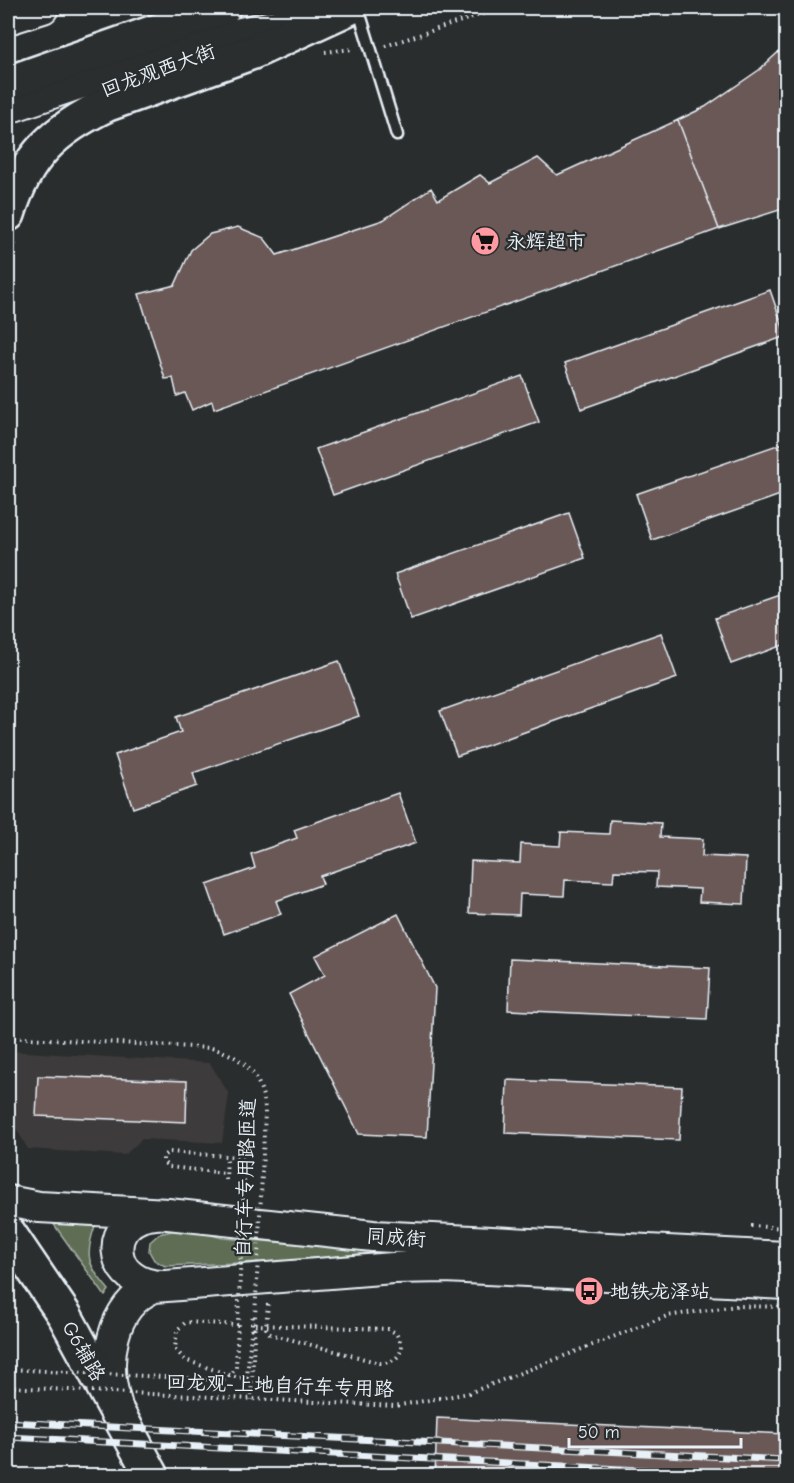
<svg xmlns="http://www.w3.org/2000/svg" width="794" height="1483" font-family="'Comic Neue','LXGW WenKai TC',sans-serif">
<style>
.built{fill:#3d3a3a}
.green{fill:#606d55;stroke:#a4afa6;stroke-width:1.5}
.building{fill:#6a5856;stroke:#e8f1f8;stroke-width:1.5}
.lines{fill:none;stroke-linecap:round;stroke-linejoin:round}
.lane-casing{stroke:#e8f1f8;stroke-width:15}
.secondary-casing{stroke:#e8f1f8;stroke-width:34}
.primary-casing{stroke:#e8f1f8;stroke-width:38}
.path{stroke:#e8f1f8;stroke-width:4;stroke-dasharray:1.5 4.5;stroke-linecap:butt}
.lane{stroke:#2a2d2e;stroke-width:10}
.secondary{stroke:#2a2d2e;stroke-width:30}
.primary{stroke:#2a2d2e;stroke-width:33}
.rail-casing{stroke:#e8f1f8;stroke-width:7}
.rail{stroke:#2a2d2e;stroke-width:4.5;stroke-dasharray:14;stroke-linecap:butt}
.path-bridge{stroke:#e8f1f8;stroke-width:4;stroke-dasharray:1.5 4.5;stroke-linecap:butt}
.labels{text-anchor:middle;stroke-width:4.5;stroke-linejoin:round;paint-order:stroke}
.street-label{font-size:20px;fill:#e8f1f8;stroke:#2a2d2e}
.poi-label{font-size:20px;fill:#e8f1f8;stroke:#2a2d2e;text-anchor:start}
</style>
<rect width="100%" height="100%" fill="#2a2d2e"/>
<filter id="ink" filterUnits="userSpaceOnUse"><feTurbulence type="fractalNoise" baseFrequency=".0167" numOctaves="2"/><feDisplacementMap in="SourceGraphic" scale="12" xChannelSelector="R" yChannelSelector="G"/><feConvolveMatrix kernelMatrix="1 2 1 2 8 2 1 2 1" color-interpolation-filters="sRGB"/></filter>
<g filter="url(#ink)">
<path class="built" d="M8,1051L210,1063L229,1094L222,1143L142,1139L125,1155L28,1149L8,1115Z"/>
<path class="green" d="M53,1223L95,1226C84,1257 88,1265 109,1290L105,1296Z
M184,1228L223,1238L391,1251L287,1261L165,1266L154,1260L149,1251L150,1242L159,1234Z"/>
<path class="building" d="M786,45V208L719,229L678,120L705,107L759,70Z
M678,120L719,229L214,409L212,401L192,410L185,393L177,396L173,378L165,379L139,294L175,285L191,250L210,234L238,227L264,238L277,255L383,220L431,188L438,200L480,175L490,183L538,158L557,175Z
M770,290L786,336L581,409L565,363Z
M522,376L539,422L333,495L316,449Z
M786,442V493L652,540L636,494Z
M569,513L585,558L411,619L395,574Z
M786,593V644L731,664L715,618Z
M661,633L677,678L457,756L440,711Z
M339,661L359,716L193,773L197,786L133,808L115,755L181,732L176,717Z
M398,793L416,843L320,876L323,884L276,901L281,914L224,934L207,885L255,868L251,854L297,838L294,830Z
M610,820L661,823L660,837L703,839L702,856L746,858L744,904L699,902L700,889L656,887L657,872L614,871L613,882L565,880L564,896L520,894L519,915L469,913L471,861L520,863L521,844L560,846L561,832L609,834Z
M398,914L435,988L427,1137L359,1134L289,994L325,975L315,956Z
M510,959L710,968L707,1019L508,1010Z
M38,1076L187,1081L186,1122L36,1116Z
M507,1080L682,1087L679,1140L505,1133Z
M437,1418L786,1434V1476H435Z"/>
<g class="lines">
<g class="lane-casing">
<path id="lane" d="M358,8L397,135"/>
</g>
<g class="secondary-casing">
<path id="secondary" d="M8,19L43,8
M8,108L205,41L309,18
M8,1201L39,1207L168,1214L373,1236L786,1257
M156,1214C101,1217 106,1287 164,1286
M116,1403C103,1362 110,1305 154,1287L393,1268L445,1267L786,1284"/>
</g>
<g class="primary-casing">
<path id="primary" d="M8,83L223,8
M8,214C26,156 54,130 108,104L253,52L349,8
M8,1232L65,1316L152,1476"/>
</g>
<path class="path" d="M385,46L501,8
M325,52L353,49
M8,274L16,239
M215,1172L226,1173
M226,1180L227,1157
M751,1226L786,1228
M268,1304L266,1328L270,1334
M238,1325L186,1322L177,1330L175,1349L185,1360L238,1378L247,1377L253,1313"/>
<use href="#lane" class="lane"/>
<use href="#secondary" class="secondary"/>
<use href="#primary" class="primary"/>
<g class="rail-casing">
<path id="rail" d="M8,1422L786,1460
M8,1437L754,1476"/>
</g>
<use href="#rail" class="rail"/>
<path class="path-bridge" d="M8,1037L211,1048C245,1056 264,1078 265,1113L251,1400
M255,1325L388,1329L396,1333L402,1345C401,1358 392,1363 380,1363L270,1334
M8,1369L222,1380L227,1379L236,1368L245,1161L240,1157L169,1152L163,1156V1162L169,1167L215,1172
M8,1387L395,1406L469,1393L667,1316L736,1306L786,1307"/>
</g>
</g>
<defs>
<g id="supermarket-disc" transform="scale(1.5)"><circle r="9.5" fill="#ff9aa2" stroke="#2a2d2e"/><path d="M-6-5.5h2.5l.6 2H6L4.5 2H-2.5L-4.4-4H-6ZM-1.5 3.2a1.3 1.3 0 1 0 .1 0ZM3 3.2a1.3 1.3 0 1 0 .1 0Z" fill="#111"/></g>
<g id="bus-disc" transform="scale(1.5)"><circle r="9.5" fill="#ff9aa2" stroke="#2a2d2e"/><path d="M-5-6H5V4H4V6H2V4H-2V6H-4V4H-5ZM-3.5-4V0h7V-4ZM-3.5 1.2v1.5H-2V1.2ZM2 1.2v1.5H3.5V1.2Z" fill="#111"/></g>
</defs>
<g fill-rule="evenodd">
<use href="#supermarket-disc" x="485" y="241"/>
<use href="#bus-disc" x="589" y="1291"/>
</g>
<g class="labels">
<g class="street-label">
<text transform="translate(158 70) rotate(-20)" y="7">回龙观西大街</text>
<text transform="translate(245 1178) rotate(-88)" y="7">自行车专用路匝道</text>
<text transform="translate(396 1237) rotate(4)" y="7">同成街</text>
<text transform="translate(84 1351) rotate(60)" y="7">G6辅路</text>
<text transform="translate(280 1385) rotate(2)" y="7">回龙观-上地自行车专用路</text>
</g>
<g class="poi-label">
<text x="506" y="248">永辉超市</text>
<text x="610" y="1298">地铁龙泽站</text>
</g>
</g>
<rect width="794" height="1483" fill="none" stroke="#2a2d2e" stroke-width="30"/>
<rect x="15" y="15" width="764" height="1453" fill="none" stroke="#e8f1f8" stroke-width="2" filter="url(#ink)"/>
<path d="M569 1438v9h172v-9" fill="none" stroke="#e8f1f8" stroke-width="3"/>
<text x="578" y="1438" font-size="18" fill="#e8f1f8" stroke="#2a2d2e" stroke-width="4.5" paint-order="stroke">50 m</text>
</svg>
